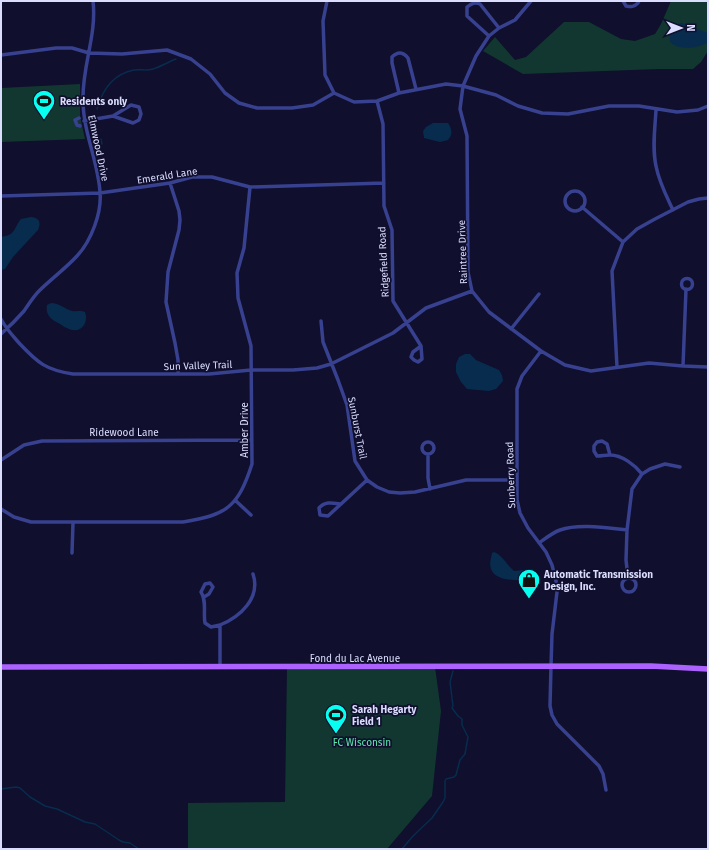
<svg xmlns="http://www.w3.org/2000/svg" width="709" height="850" font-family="'Fira Sans',sans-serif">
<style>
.green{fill:#123730}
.water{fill:#072c4e}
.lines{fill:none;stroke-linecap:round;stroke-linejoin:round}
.stream{stroke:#072c4e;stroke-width:1.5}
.street{stroke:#37418f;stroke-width:3.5}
.primary{stroke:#ac62ff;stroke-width:5.5}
.labels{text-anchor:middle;stroke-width:3.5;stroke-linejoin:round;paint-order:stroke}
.poi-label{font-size:10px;font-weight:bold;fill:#dbddff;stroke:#100f2d;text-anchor:start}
.street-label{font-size:10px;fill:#dbddff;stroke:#100f2d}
.park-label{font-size:10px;fill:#5deab0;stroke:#100f2d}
</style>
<rect width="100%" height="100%" fill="#100f2d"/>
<path class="green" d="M671,1H708V51L701,62L693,69H659L523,74L483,51L495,37L515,60L526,57L564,22H589L621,39L635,41L655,34L661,24Z
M80,84V116L85,139L1,142V88Z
M287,667H435L441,711L432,796L387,849H188V803L285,802Z"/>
<path class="water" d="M682,23L708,33V43C696,48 680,51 670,42C669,31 670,25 682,23Z
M433,123H448C452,129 453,134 448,140L440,142L424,138L423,131L426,127Z
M31,217C40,218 41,223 38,230L13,257L5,269L1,270V237C16,235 13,229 21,219Z
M51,303C59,303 65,309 72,311C77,312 81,310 85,312C89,323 81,334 69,329C66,328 63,326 60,324C52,320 45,316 47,305Z
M465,354H470L476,360L499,370L502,375L503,381L496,389L489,391L467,389L461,382L456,372V364L459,357Z
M494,552C502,555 507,565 514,571L533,569L535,575C525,582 496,583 491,569C489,564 491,558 492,553Z"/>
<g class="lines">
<path class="stream" d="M97,109C102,91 113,74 134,70C140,69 147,71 153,69C160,67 168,62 176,59
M101,139L102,144
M1,789L16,787L20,788L30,797L45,806L57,809L85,822L95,824L119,840L123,842L130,843L139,849
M402,849L413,836L432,818L443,802L445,798V781L446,779L454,777L456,775L460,760L465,754L468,737L462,725V719L458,716L452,708L453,706L450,682L453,671"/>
<path class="street" d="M327,1L323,21L325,75L334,93L354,102L377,101L399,93L446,84L463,86L496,95L518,106L542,113L568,114L609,106H639L677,112L698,110L708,106
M531,1L515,20L499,28L489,36L476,56L463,86L460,109L467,136L468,272L472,291L489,312L541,351L565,365L591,371L649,363L683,366L708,367
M623,1L626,6C631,7 634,7 638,3L639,1
M489,36L467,16V7C472,3 475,2 480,4L499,28
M1,55L56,48H72L89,53L122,54L167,50L191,59L210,74L225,93L239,103L257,108H292L313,105L334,93
M399,93L392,63V57C398,51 403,52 408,58L416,89
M377,101L383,124L384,206L392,230L393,301L421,346L422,359L418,362L414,360L411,357L413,352L421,346
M656,110C655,128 652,148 656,166C659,182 666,195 673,210
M79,118L75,120L77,125L80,126
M84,121L113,116L131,105L139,107L141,114L139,120L133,123L113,116
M170,183L179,211L180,220L179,230L168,272L166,302L175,343L178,360V374
M565 201a10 10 0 1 1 20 0a10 10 0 1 1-20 0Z
M1,196L100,193L170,183L192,177H212L250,187L384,183
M582,207L623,242
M681.5 284a5.5 5.5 0 1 1 11 0a5.5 5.5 0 1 1-11 0Z
M1,319C6,329 13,336 20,344C38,363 46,370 73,374H209L251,370H293L317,368L331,364L393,333L426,308L472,291
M321,321L323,342L338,380L347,405L355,461L367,480L377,487L389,492L400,493L415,492L466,480H517
M511,329L539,294
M1,334C9,327 17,319 24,311C29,304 33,297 39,291C51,279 65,269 77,256C91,241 102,213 100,192C98,161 83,132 83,100C82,66 97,35 93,1
M541,351L522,376L517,389V500L520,513L528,528L546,552L552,565L556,581L557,592L552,634L551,666L550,706L552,715L557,724L599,766L603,774L606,790
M683,366L686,289
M617,367L612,271L623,242L637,229L655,219L688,202L699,199L708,198
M422 448a6 6 0 1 1 12 0a6 6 0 1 1-12 0Z
M428,454V478L430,489
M610,455L607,444L602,441L597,442L594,446V451L597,456C602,456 605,455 610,455C622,455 635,465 642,474
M1,460L24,445L42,441L252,440
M236,501L251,515
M341,504C333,503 325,501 319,508L320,515L328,516L367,480
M1,509L14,517L31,522H183C227,515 238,507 252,464L251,346L238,298L237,273L244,248L250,187
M539,543C546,538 552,533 560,530C579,523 608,528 627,530
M72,553L73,523
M622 585a7 7 0 1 1 14 0a7 7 0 1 1-14 0Z
M628,578L626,560L627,530L632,489L642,474L650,469L665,464L680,467
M204,597L209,594L213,587L210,583L205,584L201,592C207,601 203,613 205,623L211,627L220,625
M220,667V625C240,617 261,598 253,574"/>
<path class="primary" d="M1,667L651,666L708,669"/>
</g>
<defs>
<g id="stadium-pin" transform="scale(1.15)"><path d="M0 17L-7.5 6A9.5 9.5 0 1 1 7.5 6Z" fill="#07fff1" stroke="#100f2d"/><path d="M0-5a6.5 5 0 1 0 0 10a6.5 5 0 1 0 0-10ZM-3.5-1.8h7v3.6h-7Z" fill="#111"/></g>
<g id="shop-pin" transform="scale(1.15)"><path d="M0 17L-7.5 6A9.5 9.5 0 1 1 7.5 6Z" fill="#07fff1" stroke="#100f2d"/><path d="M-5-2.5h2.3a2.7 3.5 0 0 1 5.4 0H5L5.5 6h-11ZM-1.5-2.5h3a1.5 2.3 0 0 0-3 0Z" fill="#111"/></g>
</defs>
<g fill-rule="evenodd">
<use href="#stadium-pin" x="44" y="101"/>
<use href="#shop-pin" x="529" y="580"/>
<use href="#stadium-pin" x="336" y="715"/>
</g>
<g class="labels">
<g class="poi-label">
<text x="60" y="105">Residents only</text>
<text x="544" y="578">Automatic Transmission<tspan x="544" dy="12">Design, Inc.</tspan></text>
<text x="352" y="713">Sarah Hegarty<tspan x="352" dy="12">Field 1</tspan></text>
</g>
<g class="street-label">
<text transform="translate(99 148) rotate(78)" y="4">Elmwood Drive</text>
<text transform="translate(167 175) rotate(-9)" y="4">Emerald Lane</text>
<text transform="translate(462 252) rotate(-92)" y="4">Raintree Drive</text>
<text transform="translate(383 262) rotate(-93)" y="4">Ridgefield Road</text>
<text transform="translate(198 365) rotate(-2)" y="4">Sun Valley Trail</text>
<text transform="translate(358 428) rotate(79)" y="4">Sunburst Trail</text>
<text transform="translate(244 430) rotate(-90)" y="4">Amber Drive</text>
<text x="124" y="436">Ridewood Lane</text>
<text transform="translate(510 475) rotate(-92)" y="4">Sunberry Road</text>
<text x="355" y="662">Fond du Lac Avenue</text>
</g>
<g class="park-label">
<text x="362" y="746">FC Wisconsin</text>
</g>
</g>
<rect width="709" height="850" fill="none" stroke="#dbddff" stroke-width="4"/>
<g transform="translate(681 28) rotate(90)" stroke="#100f2d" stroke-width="3" paint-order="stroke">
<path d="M0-3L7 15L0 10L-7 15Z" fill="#dbddff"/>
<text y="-6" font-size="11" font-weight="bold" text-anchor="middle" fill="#dbddff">N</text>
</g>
</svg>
